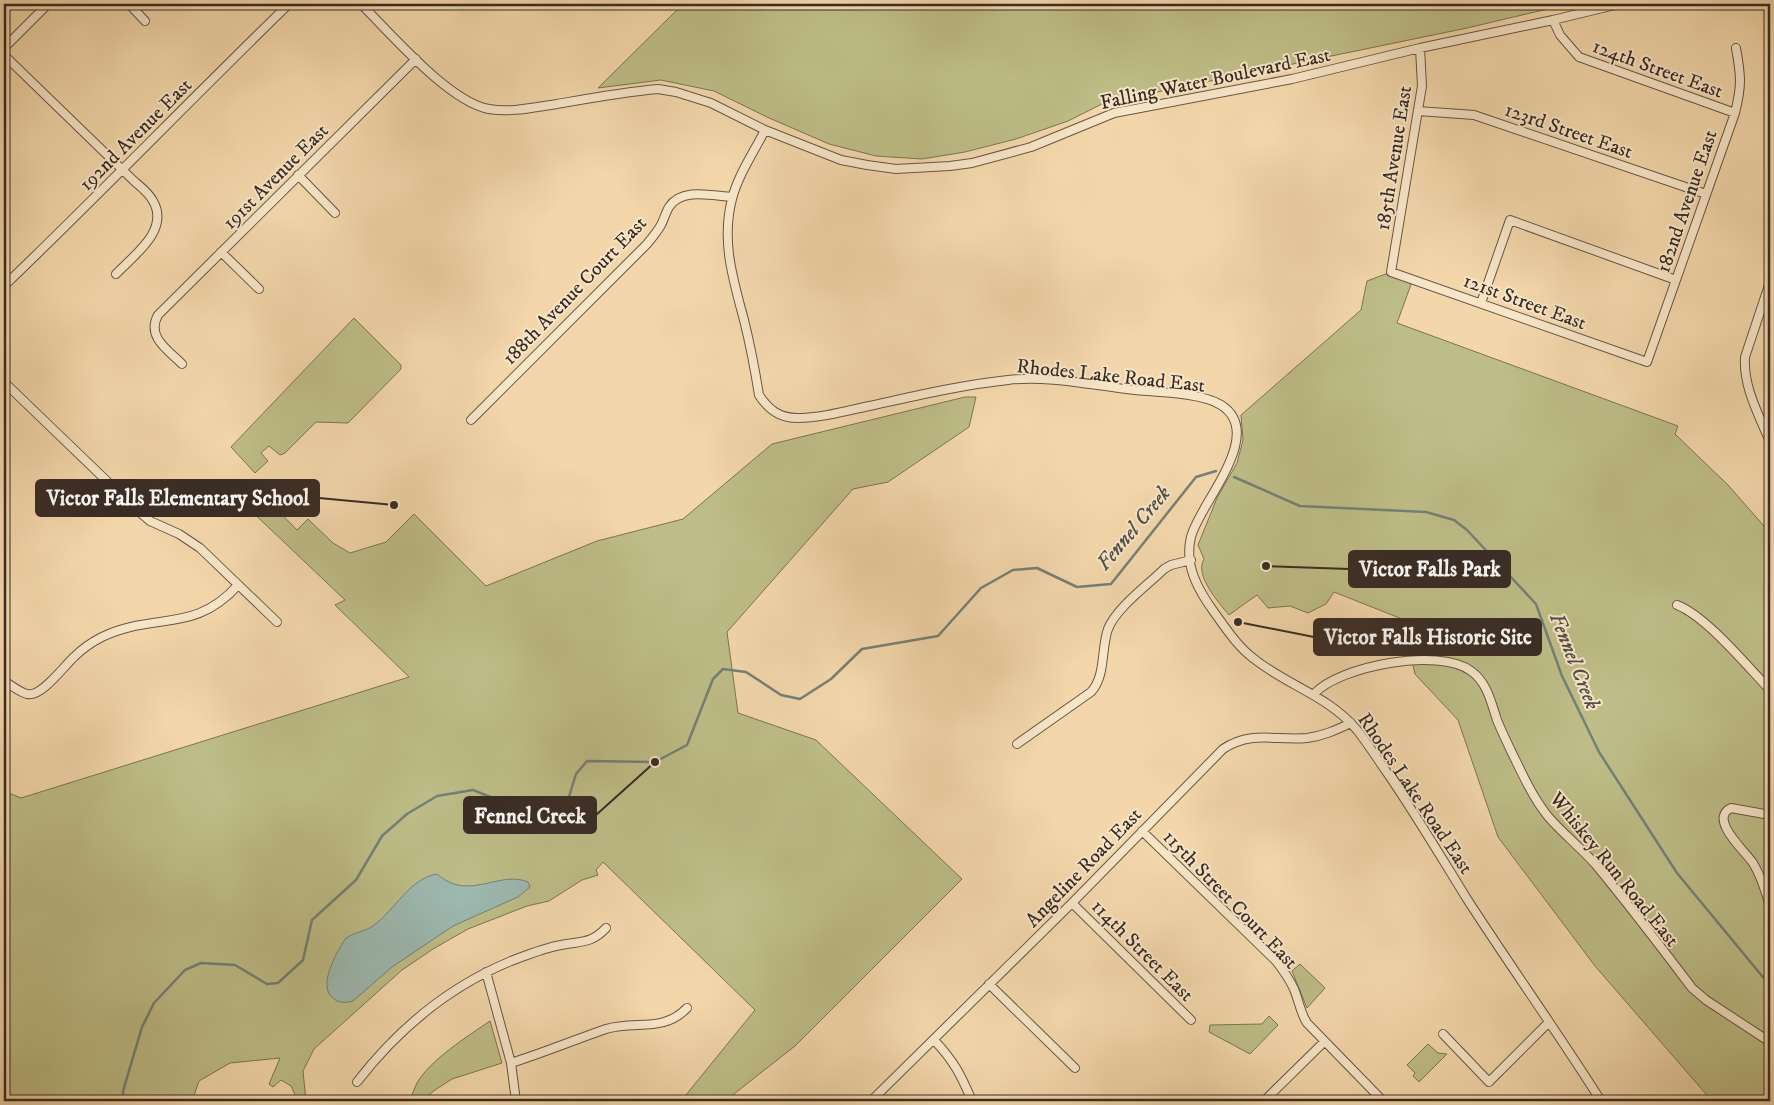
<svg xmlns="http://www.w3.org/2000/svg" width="1774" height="1105" font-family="'IM FELL DW Pica',serif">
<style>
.green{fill:#bebd87;stroke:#7b7456}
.water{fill:#9cb8af;stroke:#748078}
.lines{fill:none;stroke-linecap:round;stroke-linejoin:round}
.stream{stroke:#748078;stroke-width:2.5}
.minor-casing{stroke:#675646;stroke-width:10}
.minor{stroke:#f7e5c8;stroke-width:8}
.labels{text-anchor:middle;stroke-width:4;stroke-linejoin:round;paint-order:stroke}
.street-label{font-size:20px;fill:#382b25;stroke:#f7e5c8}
.water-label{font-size:21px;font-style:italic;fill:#514e48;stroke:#f7e5c8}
.leader{fill:none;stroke:#382b25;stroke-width:2}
.callout-dot{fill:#382b25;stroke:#f7e5c8;stroke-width:2}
.callout{fill:#382b25;stroke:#382b25;stroke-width:2}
.callout-label{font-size:21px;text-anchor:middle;font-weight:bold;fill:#fff}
</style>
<rect width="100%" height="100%" fill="#f3d7ab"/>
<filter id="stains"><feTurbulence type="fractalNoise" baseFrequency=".004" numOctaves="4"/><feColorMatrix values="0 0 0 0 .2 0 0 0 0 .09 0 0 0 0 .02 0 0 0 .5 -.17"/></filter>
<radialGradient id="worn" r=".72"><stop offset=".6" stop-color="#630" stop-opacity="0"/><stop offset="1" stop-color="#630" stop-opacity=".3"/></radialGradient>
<path class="green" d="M683,4H1569L1467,28L1104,103L1068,121L1016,139L965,152L922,159L876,156L829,144L767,117L714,91L661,80L598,88Z
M1391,272L1413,279L1397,323L1678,426L1675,434L1728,485L1770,533V1101H1712L1595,966L1498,837L1458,720L1415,674L1402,619L1334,592L1326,604L1308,613L1290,606L1268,608L1257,595L1229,615C1219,603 1194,575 1204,559L1198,545L1217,498L1237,463L1243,440L1241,415L1361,310L1367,281Z
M354,318L401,365V369L348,423L316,422L285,453L280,455L269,446L261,453L268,461L255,473L231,447Z
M965,397H976L969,427L888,482L853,489L727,632L738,713L816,740L962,879L795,1046L725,1101H681L755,1010L603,862L596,870L598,875L582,880L549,901L527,906L468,929L433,949L402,970L314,1049L303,1071L306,1101H298L291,1086L281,1080L273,1087L269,1084L280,1058L230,1063L199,1081L192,1101H4V791L21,798L409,677L335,605L345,600L246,506L260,492L297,530L308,519L333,543L350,553L386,542L414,514L486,586L597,541L683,519L772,444Z
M1300,964L1325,988L1307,1008L1292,971Z
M1269,1016L1278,1025L1250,1054L1209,1032L1210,1025L1262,1024Z
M490,1021L502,1063L452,1079L435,1090L421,1101H410C412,1095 414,1089 417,1083C430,1060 468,1036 490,1021Z
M1428,1044L1438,1053L1447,1054L1419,1082L1413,1076L1415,1073L1407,1065Z"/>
<path class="water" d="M437,874C442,878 447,882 454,884C479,892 504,872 528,882L530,887L518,897L453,926L392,967L353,1001C347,1003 339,1003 334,999C316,987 337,952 345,939C354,932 365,932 374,925C395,910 410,878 437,874Z"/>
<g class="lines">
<path class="stream" d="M1234,477L1300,506L1426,512L1454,520L1467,530L1536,604L1562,676L1599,752L1677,873L1762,976L1770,984
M123,1101V1091L142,1027L154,1003L185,970L201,963L235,965L267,984L278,983L303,960L312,920L356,880L382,836L407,814L437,796L473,790L503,802L521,817L553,823L563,816L576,774L587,761L655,762L687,745L713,679L723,669L746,672L781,695L800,699L831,679L862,649L938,636L981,588L1013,570L1037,568L1077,587L1111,584L1196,477L1216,471"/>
<g class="minor-casing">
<path id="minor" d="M129,4L145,21
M361,4C390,33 449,102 489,109C511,113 535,107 557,104C591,98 624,92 658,89L676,92L711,103L765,130L841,160L867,165L896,169L950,166L972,163L1031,147L1114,113L1292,79L1420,48L1553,20L1619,4
M1553,20L1560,35L1579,57L1735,113
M4,48L48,4
M1420,48L1422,86L1391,272L1647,362L1735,113C1742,85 1741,76 1736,48
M4,55L134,181C141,187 149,193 153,201C170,230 134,255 116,274
M1418,111L1474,115L1706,194
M765,130C754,152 738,175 732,199C721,241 733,279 744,320C750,344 755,370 759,395C768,409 779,418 797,418C821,418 846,411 869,406C915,396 961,385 1008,380C1049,375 1095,386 1135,390C1158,392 1202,393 1221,405C1267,434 1199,504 1191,537C1184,565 1198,590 1214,612C1225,627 1237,646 1253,658C1286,685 1329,696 1357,730C1368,744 1378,760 1388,774C1416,815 1441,857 1467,899C1511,967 1558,1033 1601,1101
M298,175L335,213
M221,252L259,289
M1770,282L1745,357C1743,387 1759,415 1770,442
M4,286C100,194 193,97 289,4
M1481,303L1510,220L1676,280
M182,364C168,350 146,337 158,315L416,59
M4,382L138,511L150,521L179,534L200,548L277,622
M471,420L647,244C652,238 657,232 661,225C664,219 666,212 669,207C682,187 713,196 732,197
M1677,605C1706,616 1747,666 1770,690
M4,681C11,685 19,692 27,694C41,698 64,666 74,657C82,649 92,642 102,637C153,612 195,634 238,585
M1314,694C1339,666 1439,647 1471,671C1487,682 1491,702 1497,720C1501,730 1506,740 1511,751C1523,775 1535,803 1553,822C1567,837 1583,850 1596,865C1629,905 1661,947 1692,988L1706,1000L1770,1042
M1017,744L1091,692C1106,676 1101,648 1108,629C1116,608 1148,585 1164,569L1171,565L1191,560
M1770,815L1731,808C1708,819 1745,851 1753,863C1761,876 1766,892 1770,907
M1142,831L1276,961C1283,970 1289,978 1294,989C1299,1001 1300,1012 1307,1023L1383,1101
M1072,903L1191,1020
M486,972L511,1063L516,1101
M989,984L1075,1068
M1443,1034L1489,1082L1549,1022
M934,1040C954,1061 961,1075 972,1101
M511,1063C543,1053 574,1040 606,1029C636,1020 663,1033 687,1008
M357,1082C398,1029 448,987 511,961C527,955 544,948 561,945C581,941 591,944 606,928
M871,1101L1072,903L1223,749C1252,730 1276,741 1307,738C1323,736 1336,730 1351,723
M1264,1101L1324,1042"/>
</g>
<use href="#minor" class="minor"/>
</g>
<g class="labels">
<g class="street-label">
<text transform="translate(1658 68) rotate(20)" y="7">124th Street East</text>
<text transform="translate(1215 78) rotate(-12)" y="7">Falling Water Boulevard East</text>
<text transform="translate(1569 130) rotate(19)" y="7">123rd Street East</text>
<text transform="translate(135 134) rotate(-45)" y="7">192nd Avenue East</text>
<text transform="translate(1393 158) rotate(-81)" y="7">185th Avenue East</text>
<text transform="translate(275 176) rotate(-45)" y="7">191st Avenue East</text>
<text transform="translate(1686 201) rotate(-71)" y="7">182nd Avenue East</text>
<text transform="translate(574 290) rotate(-46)" y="7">188th Avenue Court East</text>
<text transform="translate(1525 301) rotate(20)" y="7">121st Street East</text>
<text transform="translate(1111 375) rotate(6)" y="7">Rhodes Lake Road East</text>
<text transform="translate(1416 793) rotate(56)" y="7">Rhodes Lake Road East</text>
<text transform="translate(1083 867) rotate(-46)" y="7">Angeline Road East</text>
<text transform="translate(1615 869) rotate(51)" y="7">Whiskey Run Road East</text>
<text transform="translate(1231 899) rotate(46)" y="7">115th Street Court East</text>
<text transform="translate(1143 950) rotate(45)" y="7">114th Street East</text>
</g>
<g class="water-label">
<text transform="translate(1133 528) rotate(-50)" y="7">Fennel Creek</text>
<text transform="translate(1575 661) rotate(68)" y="7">Fennel Creek</text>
</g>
</g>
<path class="leader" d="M394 505L319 498M1266 566L1349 569M1238 622L1314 637M655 762L596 815"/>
<g class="callout-dot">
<circle cx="394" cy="505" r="5"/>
<circle cx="1266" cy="566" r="5"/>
<circle cx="1238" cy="622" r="5"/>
<circle cx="655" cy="762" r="5"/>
</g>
<g class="callout">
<rect x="36" y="480" width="283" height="36" rx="5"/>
<rect x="1349" y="551" width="161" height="36" rx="5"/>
<rect x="1314" y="619" width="227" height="36" rx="5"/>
<rect x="464" y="797" width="132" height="36" rx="5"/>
</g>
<g class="callout-label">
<text x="178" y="505">Victor Falls Elementary School</text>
<text x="1430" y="576">Victor Falls Park</text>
<text x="1428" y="644">Victor Falls Historic Site</text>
<text x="530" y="823">Fennel Creek</text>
</g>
<rect width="1774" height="1105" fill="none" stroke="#f3d7ab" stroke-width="20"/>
<rect x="5" y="5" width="1764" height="1095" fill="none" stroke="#382b25" stroke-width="2.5"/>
<rect x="10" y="10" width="1754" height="1085" fill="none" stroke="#382b25"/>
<rect width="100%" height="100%" filter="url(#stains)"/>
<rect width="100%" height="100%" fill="url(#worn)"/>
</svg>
